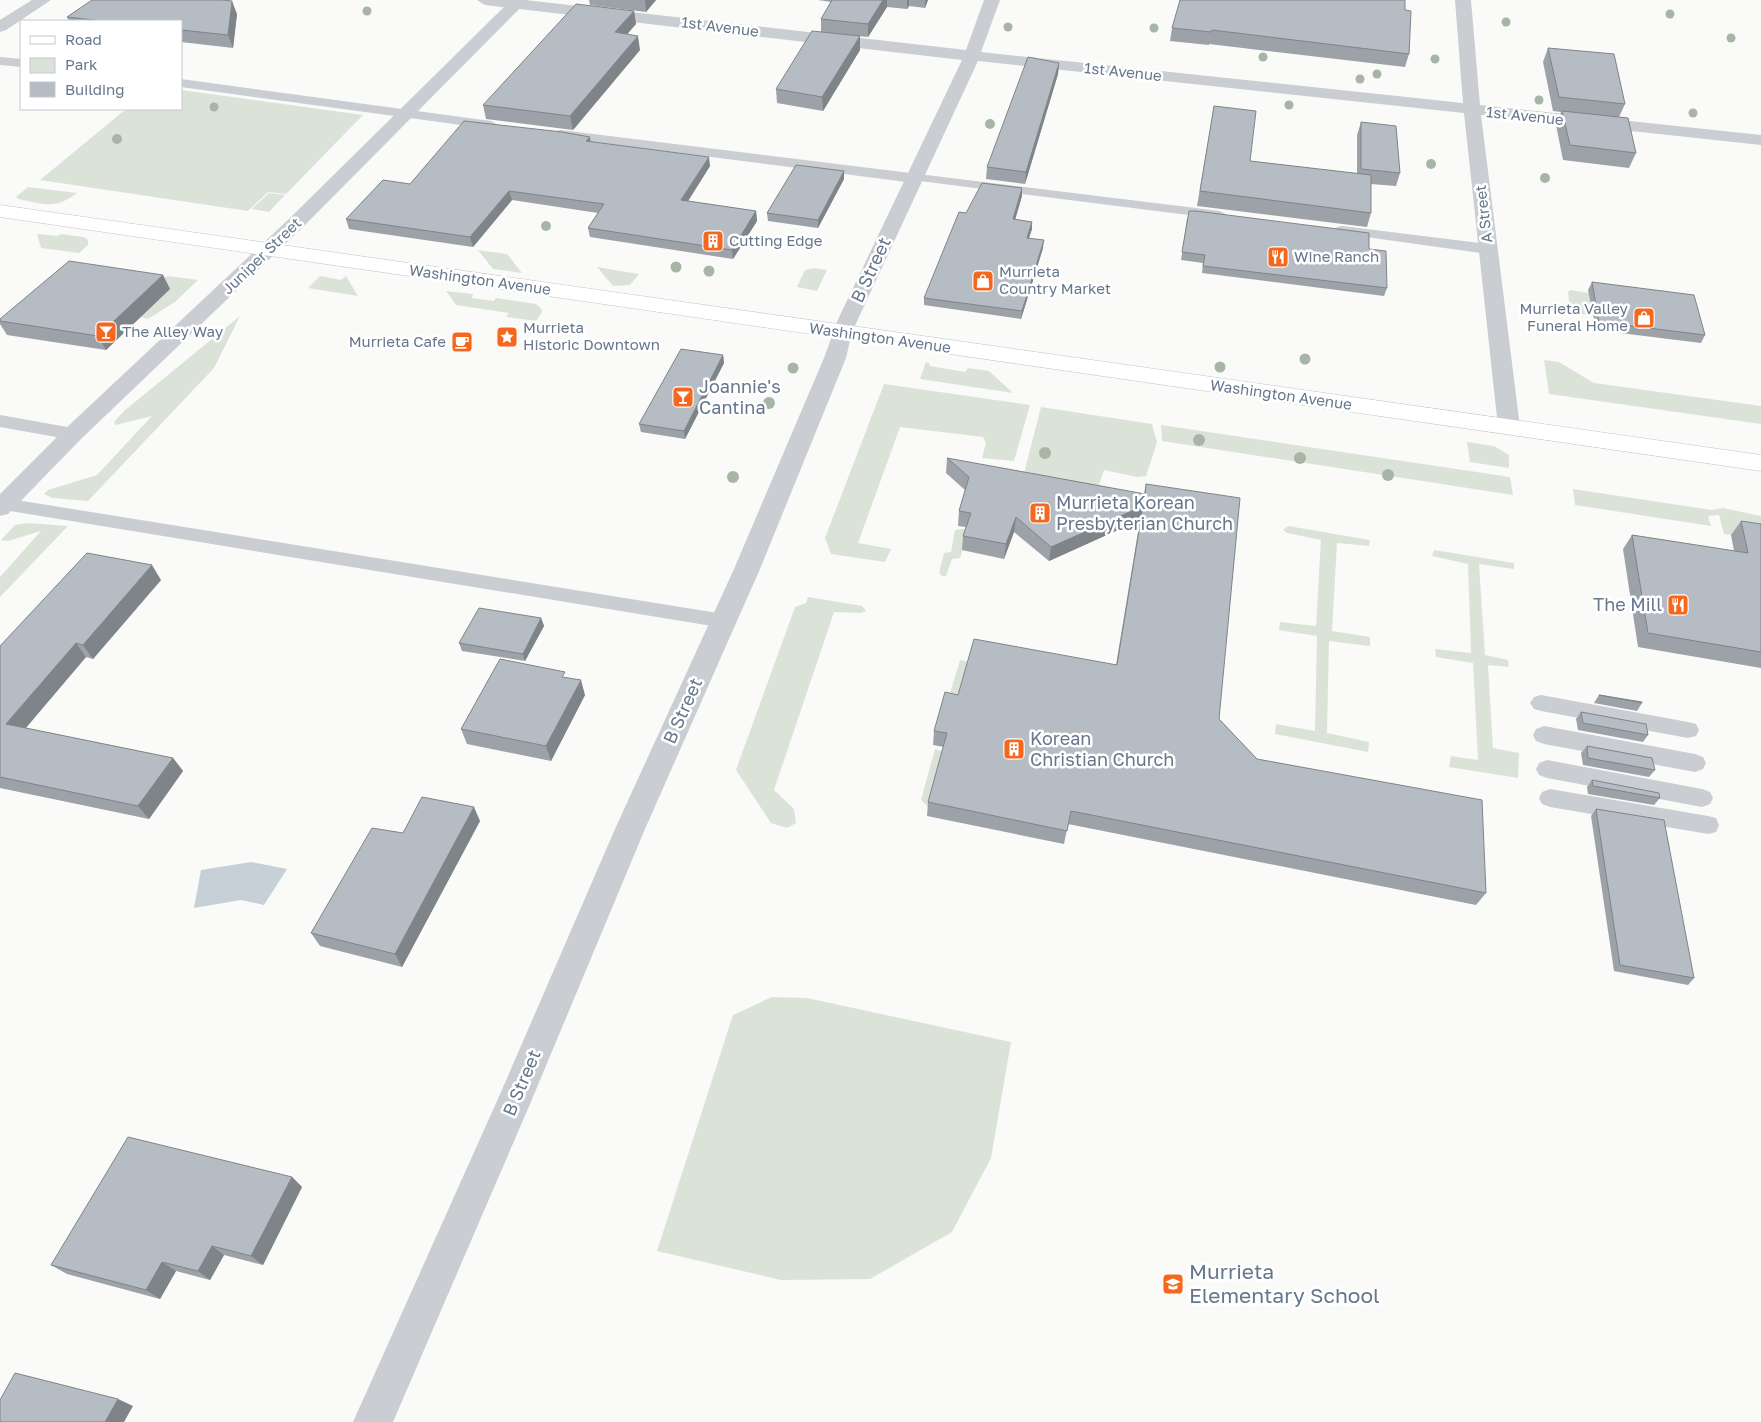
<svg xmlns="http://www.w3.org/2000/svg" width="1761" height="1422" font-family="'Golos Text',sans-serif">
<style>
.green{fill:#dbe3d8}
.water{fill:#c6d0d6}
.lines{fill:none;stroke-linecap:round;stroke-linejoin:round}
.secondary-casing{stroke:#bec2c8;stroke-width:1}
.service{fill:#cacdd2;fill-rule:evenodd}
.minor{fill:#cacdd2;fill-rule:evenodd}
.tertiary{fill:#cacdd2;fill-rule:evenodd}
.secondary{fill:#fff;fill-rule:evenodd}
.tree{fill:#a8b5a6}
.wall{fill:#9ca2a8}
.shaded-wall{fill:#7f8488}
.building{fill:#b5bcc3;stroke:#7f8488}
.labels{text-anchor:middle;stroke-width:5;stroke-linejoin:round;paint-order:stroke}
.far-street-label{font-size:15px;fill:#66778c;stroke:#fff}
.far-poi-label{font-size:15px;fill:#66778c;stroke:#fff;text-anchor:start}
.street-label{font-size:18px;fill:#66778c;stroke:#fff}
.poi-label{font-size:18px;fill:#66778c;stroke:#fff;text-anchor:start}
.near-poi-label{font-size:21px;fill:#66778c;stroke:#fff;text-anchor:start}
</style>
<rect width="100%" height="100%" fill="#fafaf8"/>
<path class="green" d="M181,90L363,115L286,194L268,192L248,211L40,180L126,109H181Z
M28,187L77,193C55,210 43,204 19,199L16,197Z
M269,193L285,195L269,212L252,209Z
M37,234L58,236L61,234L84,237L88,240V245L79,253L41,248Z
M478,250L507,254L522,273L493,269Z
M597,267L639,274L630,285L613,286Z
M814,268L827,270L817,291L797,287L805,270Z
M167,276L198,280L175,302L148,319L140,317L155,287Z
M320,276L341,280L346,276L358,296L308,288Z
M1570,290L1589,293L1593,315L1570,313L1568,292Z
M446,291L473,294L472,298L494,301L496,298L536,304L541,308L542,312L536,321L506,317L509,313L456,305Z
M240,316L214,368L88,501L53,498L44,494L48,490L97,475L152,416L116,425L114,422L124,411Z
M1544,360L1559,362L1594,383L1761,406V424L1549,394Z
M926,362L929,363L930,366L965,372L968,368L989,371L1013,393L920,379Z
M884,384L1030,405L1014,461L982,458L986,443L983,437L900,427L858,543L891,549L885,562L831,554L825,538Z
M1041,407L1152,424L1157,442L1146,476L1137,477L1104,470L1095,497L1021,485Z
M1161,425L1510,477L1513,495L1162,441Z
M1467,442L1494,446L1509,455V468L1470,462Z
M1573,489L1712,510L1723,508L1761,516V540L1724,534L1719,515L1708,516L1711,526L1575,505Z
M28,523L68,526L0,597V577L41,531L8,541L1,540L15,525Z
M1288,526L1370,540L1369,546L1337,543L1332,631L1370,637V646L1329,641L1327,733L1369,742L1368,752L1275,734L1276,724L1315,731L1317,636L1279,630L1280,622L1316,626L1321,540L1287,533L1283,530Z
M970,528L960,558L952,559L946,576H942L939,573L944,553L951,552L955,530Z
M1434,550L1514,563V569L1479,564L1485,655L1508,660L1509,667L1488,665L1493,748L1519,753L1518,778L1449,767L1451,756L1478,760L1473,663L1436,657L1435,649L1471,653L1468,564L1432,556Z
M808,597L862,606L866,611L861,613L834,612L774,790L794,809L796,823L787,828L771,823L736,770L795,607L806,603Z
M960,660L970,662L957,709L946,707Z
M935,749L945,752L929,808L921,800Z
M772,997L807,998L1011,1042L991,1158L952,1232L870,1279L781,1280L657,1251L733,1015Z"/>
<path class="water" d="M251,862L287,869L264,905L241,900L194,908L201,870Z"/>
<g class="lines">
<g class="secondary-casing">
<path id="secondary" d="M0,205L1761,455V471L0,217Z"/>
</g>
<path class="service" d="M0,57L21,59V67L0,65Z
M181,79L491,121L498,125L491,129L181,87Z
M561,130L1220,211L1227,215L1220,219L920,181L914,183L556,137L554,134L556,131Z
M1342,226L1488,244L1496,249L1488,254L1337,233L1335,230L1337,227Z
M0,415L73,428L79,430L82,434L79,438L73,440L0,427Z
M4,498L724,614L731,616L734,621L731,626L724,628L4,510L0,509V499Z
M1541,695L1688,722L1696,724L1699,730L1696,736L1688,738L1541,711L1534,709L1530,703L1534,697Z
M1544,726L1695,754L1703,757L1706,763L1703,769L1695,772L1544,744L1536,741L1533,735L1536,729Z
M1547,760L1702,789L1710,792L1713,798L1710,804L1702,807L1547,778L1539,775L1536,769L1539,763Z
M1550,789L1708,816L1716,818L1719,825L1716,832L1708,834L1550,807L1542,804L1539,798L1542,792Z"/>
<path class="minor" d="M32,0H51L6,30L0,32V20Z
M477,0H525L966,50L984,0H1000L981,52L1463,103L1455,0H1471L1480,105L1761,135V145L1481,115L1520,427L1517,432L1509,434L1501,432L1498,427L1464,113L978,61L852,332L849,336L842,338L835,336L832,332L962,60L485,5Z"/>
<path class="tertiary" d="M511,0H528L304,226L81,439L8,514L0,516V494L65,429L290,218Z
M842,326L849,328L852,332L846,358L760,569L645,829L530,1104L393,1422H353L501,1092L615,829L734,569L824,358L835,328Z"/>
<use href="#secondary" class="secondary"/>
</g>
<g class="tree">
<circle cx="367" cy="11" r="4.5"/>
<circle cx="1670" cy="14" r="4.5"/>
<circle cx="1506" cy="22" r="4.5"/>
<circle cx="1008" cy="27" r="4.5"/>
<circle cx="1154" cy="28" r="4.5"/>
<circle cx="1731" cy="38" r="4.5"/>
<circle cx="1263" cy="57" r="4.5"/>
<circle cx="1435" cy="59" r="4.5"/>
<circle cx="1377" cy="74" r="4.5"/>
<circle cx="1360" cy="79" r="4.5"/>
<circle cx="1539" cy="100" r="4.5"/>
<circle cx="1289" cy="105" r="4.5"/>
<circle cx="214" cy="107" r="4.5"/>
<circle cx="1693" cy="113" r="4.5"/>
<circle cx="990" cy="124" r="5"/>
<circle cx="117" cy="139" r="5"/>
<circle cx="1431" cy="164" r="5"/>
<circle cx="1545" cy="178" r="5"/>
<circle cx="546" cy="226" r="5"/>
<circle cx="676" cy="267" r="5.5"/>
<circle cx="709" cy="271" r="5.5"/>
<circle cx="1305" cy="359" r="5.5"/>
<circle cx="1220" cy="367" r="5.5"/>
<circle cx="793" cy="368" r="5.5"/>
<circle cx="769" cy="403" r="6"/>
<circle cx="1199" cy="440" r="6"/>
<circle cx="1045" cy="453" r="6"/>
<circle cx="1300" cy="458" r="6"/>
<circle cx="1388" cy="475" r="6"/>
<circle cx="733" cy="477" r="6"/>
</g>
<path class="wall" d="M589,0H656L646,12L590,5Z
M818,0H928L925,8L909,6L907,9L887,7L868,37L821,32V19L831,2Z
M1405,10L1409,54L1405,67L1209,44V45L1170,41L1172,28Z
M634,11L636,24L627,34L640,50L573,130L486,119L483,105Z
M237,14L233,48L181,42V21H69L67,17Z
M1548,48L1625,104L1619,117L1636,153L1629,168L1563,160L1556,125L1561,112L1553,111L1543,62Z
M860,50L823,111L777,103L776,89Z
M1059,63L1058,74L1025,184L986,179L987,167Z
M1214,106L1250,161L1357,174V135L1361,122L1400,173L1396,186L1371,184V213L1367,227L1197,206Z
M591,142L710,166L688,201L756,211L757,221L733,259L590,237L588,228L598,213L512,200L473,247L349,229L346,219L410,184Z
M844,179L818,228L768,221L767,213Z
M1022,196L1015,219L1032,222V229L1029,238L1043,248L1021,319L924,305V298L966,213Z
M1187,219L1369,249L1387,288L1384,296L1202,273L1203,263L1181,260Z
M163,275L170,289L106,350L7,335L0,324V319Z
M1592,282L1705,335L1701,343L1596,330L1588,290Z
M723,355L724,363L685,439L641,432L639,424Z
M947,458L1144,494L1146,484L1219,719L1257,759L1486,893L1476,905L1068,824L1064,844L927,816L928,802L944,747L933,745L934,731L958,695L1116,665L1140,520L1049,561L1014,532L1004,559L962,550L963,536L966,527L958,526L959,511L965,490L946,473Z
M1741,521L1761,524V668L1638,647L1623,549L1632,535L1734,551L1731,535Z
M161,580L93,659L86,657L26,728L173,758L183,771L149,819L0,788V646Z
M541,618L544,626L525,661L462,651L459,643Z
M566,677L585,695L551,761L467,744L461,729Z
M1599,695L1642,703L1637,711L1594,703Z
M1581,712L1648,735L1643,742L1578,730L1576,719Z
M1587,746L1655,770L1649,777L1583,765L1581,753Z
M1592,780L1660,798L1654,805L1588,794L1587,787Z
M1596,809L1694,978L1688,985L1614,971L1591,816Z
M480,821L402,967L320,946L311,933L403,833Z
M292,1177L302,1187L263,1265L224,1255L210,1280L176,1271L160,1299L67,1274L51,1265Z"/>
<path class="shaded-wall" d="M645,0H656L646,12Z
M883,0H887V7L868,37V24Z
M907,0H909V6L907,9Z
M925,0H928L925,8Z
M232,1L237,14L233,48L228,35Z
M634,11L636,24L617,46L615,32Z
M638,36L640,50L573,130L570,116Z
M860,36V50L823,111L822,97Z
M1059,63L1058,74L1025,184L1026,172Z
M590,137L591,146L586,141Z
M709,157L710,166L683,209L681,200Z
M844,171V179L818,228V220Z
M1022,188V196L1013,227V219Z
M509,191L512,200L473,247L470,237Z
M756,211L757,221L733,259L732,250Z
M1032,222V229L1026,246L1027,238Z
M1044,240L1043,248L1021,319L1022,311Z
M163,275L170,289L106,350L98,336Z
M723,355L724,363L685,439L684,431Z
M1143,506L1140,520L1049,561L1051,547Z
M1016,517L1014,532L1004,559L1006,544Z
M152,565L161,580L93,659L83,645Z
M541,618L544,626L525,661L523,654Z
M76,643L86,657L17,738L6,724Z
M581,680L585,695L551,761L546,746Z
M173,758L183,771L149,819L138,806Z
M474,807L480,821L402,967L395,954Z
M292,1177L302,1187L263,1265L251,1256Z
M212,1246L224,1255L210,1280L198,1271Z
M162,1262L176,1271L160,1299L146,1290Z
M118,1399L133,1406L124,1422H105Z"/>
<path class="building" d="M92,0H222L232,1L228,35L181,30V21H102L67,17Z
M832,0H883L868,24L821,19Z
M1180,0H1405V10L1411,11L1409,54L1212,30L1211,32L1172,28Z
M576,4L634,11L615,32L638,36L570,116L483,105Z
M812,31L860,36L822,97L776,89Z
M1548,48L1614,54L1625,104L1559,97Z
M1028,57L1059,63L1026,172L987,167Z
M1214,106L1256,111L1250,161L1371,175V213L1200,191Z
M1562,111L1628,118L1636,153L1570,145Z
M464,121L562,132L590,137L586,141L709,157L681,200L756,211L732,250L588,228L604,204L509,191L470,237L346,219L383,180L410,184Z
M1361,122L1396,126L1400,173L1361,169Z
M796,165L844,171L818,220L767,213Z
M982,183L1022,188L1013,219L1032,222L1027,238L1044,240L1022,311L924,298L959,212L966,213Z
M1189,211H1196L1369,233V249L1386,251L1387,288L1203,266L1205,255L1182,252Z
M69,261L163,275L98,336L0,321V319Z
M1592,282L1694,295L1705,335L1599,322Z
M681,349L723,355L684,431L639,424Z
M947,458L1145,494L1146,484L1240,498L1219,719L1257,759L1482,800L1486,893L1071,811L1067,831L928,802L947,733L934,731L945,692L958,695L974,639L1117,665L1143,506L1051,547L1016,517L1006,544L963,536L971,513L959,511L969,477Z
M1741,521L1761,524V652L1648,633L1632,535L1748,553Z
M87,553L152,565L83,645L76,643L6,724L173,758L138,806L0,777V646Z
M479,608L541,618L523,654L459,643Z
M500,659L565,672L562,677L581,680L546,746L461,729Z
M1599,695L1642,702V703Z
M1581,712L1646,724L1648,735L1583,723Z
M1587,746L1652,758L1655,770L1588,758Z
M1592,780L1659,793L1660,798L1593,786Z
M422,797L474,807L395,954L311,933L372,828L403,833Z
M1596,809L1664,820L1694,978L1620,965Z
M128,1137L292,1177L251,1256L212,1246L198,1271L162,1262L146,1290L51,1265Z
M15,1373L118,1399L105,1422H0V1400Z"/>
<defs>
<g id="building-square" transform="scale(1.125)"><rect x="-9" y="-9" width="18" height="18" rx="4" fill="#f5671d" stroke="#fff"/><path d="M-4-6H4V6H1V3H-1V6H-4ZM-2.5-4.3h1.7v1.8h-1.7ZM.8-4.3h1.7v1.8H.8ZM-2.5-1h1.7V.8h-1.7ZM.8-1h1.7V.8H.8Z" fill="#fff"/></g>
<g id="restaurant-square" transform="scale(1.125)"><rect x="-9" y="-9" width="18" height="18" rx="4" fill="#f5671d" stroke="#fff"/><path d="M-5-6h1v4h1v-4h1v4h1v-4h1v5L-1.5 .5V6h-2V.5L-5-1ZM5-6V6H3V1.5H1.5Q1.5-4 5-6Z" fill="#fff"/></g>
<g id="shop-square" transform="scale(1.125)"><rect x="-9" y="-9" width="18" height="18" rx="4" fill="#f5671d" stroke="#fff"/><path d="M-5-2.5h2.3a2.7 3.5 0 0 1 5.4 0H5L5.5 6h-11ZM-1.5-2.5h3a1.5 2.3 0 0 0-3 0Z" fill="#fff"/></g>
<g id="bar-square" transform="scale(1.125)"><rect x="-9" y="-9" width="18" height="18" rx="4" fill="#f5671d" stroke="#fff"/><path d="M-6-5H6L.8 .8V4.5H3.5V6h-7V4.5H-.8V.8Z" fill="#fff"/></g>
<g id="sight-square" transform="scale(1.125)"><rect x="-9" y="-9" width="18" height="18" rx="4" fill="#f5671d" stroke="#fff"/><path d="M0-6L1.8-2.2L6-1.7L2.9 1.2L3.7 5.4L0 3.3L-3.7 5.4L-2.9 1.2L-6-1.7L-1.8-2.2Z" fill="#fff"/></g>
<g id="cafe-square" transform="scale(1.125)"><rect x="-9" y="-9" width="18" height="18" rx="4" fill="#f5671d" stroke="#fff"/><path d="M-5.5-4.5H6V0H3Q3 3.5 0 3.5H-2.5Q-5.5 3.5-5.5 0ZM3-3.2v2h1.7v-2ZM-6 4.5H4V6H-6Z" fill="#fff"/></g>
<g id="school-square" transform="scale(1.125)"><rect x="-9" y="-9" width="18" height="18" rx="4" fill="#f5671d" stroke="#fff"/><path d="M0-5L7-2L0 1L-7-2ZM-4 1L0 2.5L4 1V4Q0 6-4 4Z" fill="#fff"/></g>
</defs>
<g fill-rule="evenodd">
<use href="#building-square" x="713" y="241"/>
<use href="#restaurant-square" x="1278" y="257"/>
<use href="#shop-square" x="983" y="281"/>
<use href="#shop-square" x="1644" y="318"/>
<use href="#bar-square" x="106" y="332"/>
<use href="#sight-square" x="507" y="337"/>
<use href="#cafe-square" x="462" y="342"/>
<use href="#bar-square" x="683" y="397"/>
<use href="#building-square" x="1040" y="513"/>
<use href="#restaurant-square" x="1678" y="605"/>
<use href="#building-square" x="1014" y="749"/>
<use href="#school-square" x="1173" y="1284"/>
</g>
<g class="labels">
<g class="far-street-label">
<text transform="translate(720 27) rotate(7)" y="5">1st Avenue</text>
<text transform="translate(1123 72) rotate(6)" y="5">1st Avenue</text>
<text transform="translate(1525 116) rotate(6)" y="5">1st Avenue</text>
<text transform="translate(1484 214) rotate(-97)" y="5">A Street</text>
<text transform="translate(262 256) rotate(-44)" y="5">Juniper Street</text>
<text transform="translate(480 280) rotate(8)" y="5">Washington Avenue</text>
<text transform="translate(880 338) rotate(8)" y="5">Washington Avenue</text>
<text transform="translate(1281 395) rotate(8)" y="5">Washington Avenue</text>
</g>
<g class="far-poi-label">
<text x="729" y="246">Cutting Edge</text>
<text x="1294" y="262">Wine Ranch</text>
<text x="999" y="277">Murrieta<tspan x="999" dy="17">Country Market</tspan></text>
<text x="1628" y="314" text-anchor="end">Murrieta Valley<tspan x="1628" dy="17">Funeral Home</tspan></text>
<text x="523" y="333">Murrieta<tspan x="523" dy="17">Historic Downtown</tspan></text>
<text x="122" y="337">The Alley Way</text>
<text x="446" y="347" text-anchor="end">Murrieta Cafe</text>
</g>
<g class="street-label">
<text transform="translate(871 270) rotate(-65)" y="6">B Street</text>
<text transform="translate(683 711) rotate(-66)" y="6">B Street</text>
<text transform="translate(522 1083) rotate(-67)" y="6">B Street</text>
</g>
<g class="poi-label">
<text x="699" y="393">Joannie's<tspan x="699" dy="21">Cantina</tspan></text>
<text x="1056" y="509">Murrieta Korean<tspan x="1056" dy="21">Presbyterian Church</tspan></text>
<text x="1662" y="611" text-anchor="end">The Mill</text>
<text x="1030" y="745">Korean<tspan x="1030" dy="21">Christian Church</tspan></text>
</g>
<g class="near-poi-label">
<text x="1189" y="1279">Murrieta<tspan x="1189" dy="24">Elementary School</tspan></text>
</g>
</g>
<rect x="20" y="20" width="162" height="90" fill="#ffffff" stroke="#c2c9d1"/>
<rect x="30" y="36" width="25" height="8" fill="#ffffff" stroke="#c2c9d1"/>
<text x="65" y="45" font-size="15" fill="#66778c">Road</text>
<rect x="30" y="58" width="25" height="15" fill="#dbe3d8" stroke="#c2c9d1"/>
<text x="65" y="70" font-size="15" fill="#66778c">Park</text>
<rect x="30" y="82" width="25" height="15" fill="#b5bcc3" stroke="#c2c9d1"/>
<text x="65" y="95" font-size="15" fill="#66778c">Building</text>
</svg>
